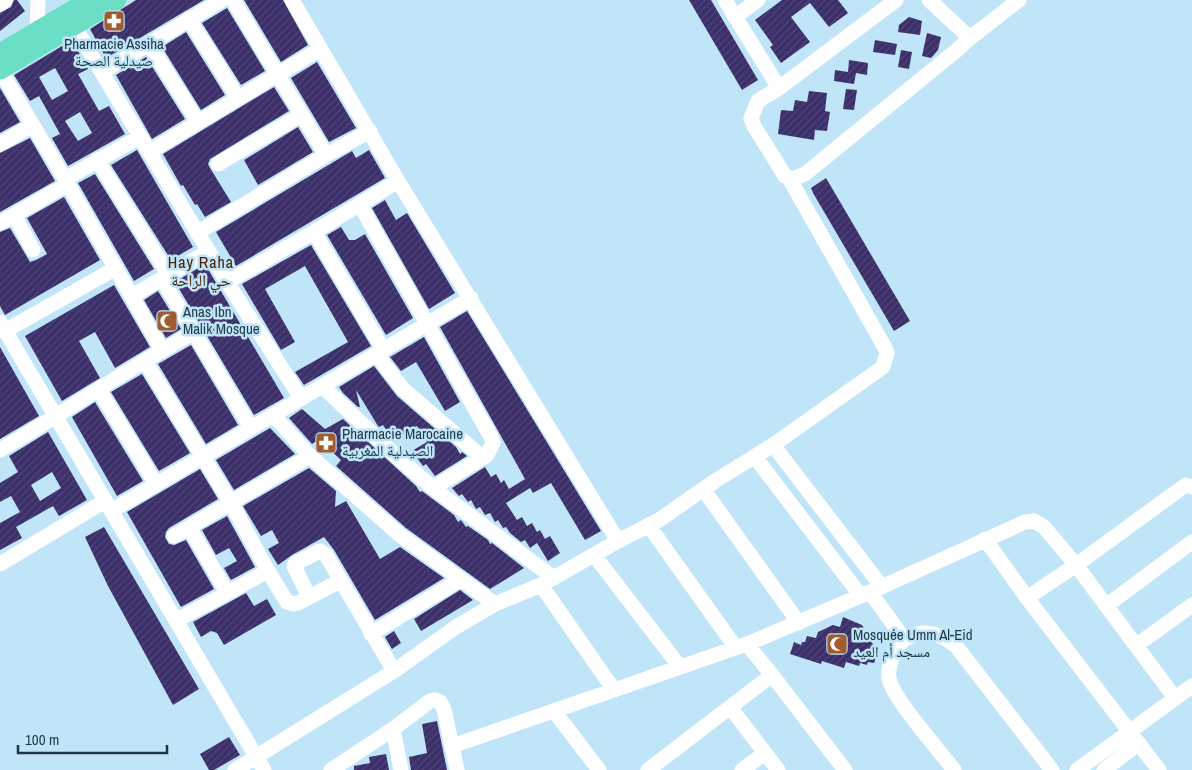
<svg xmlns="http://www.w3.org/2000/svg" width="1192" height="770" font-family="'Archivo Narrow','Noto Naskh Arabic',sans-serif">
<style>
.building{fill:url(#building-hatch);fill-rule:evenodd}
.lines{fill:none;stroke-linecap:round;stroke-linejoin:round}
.minor{stroke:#fff;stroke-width:15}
.major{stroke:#6bdfc6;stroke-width:19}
.labels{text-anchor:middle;stroke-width:5;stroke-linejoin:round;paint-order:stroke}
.poi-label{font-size:15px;fill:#1d3844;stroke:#c0e5f8;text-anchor:start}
.neighbourhood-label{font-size:16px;letter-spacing:1px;fill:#4d2000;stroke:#c0e5f8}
</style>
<defs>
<pattern id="building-hatch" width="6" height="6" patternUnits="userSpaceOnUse" patternTransform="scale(1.25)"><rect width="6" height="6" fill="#3c2f6a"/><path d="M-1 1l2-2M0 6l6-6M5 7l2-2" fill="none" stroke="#4f4578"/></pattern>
</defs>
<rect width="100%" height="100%" fill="#c0e5f8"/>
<path class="building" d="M14,0H17L25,11L0,31V13L11,7Z
M136,0H204L106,58L90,29Z
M244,0H283L308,45L281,62Z
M689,0H711L758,80L742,90Z
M782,0H838L848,13L829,27L810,3L791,17L810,42L781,63L770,47L773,45L755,20Z
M227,8L265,71L241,85L202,23Z
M909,17L922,21L920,35L898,32L899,25Z
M186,32L225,95L201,110L162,47Z
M927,33L941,37L938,50L931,58L922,56Z
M72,40L88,69L78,74L99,111L109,106L125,134L68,166L52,138L60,134L39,96L30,101L14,75ZM55,68L68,91L52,100L39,77ZM80,112L92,133L78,141L65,121Z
M875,40L897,44L895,55L873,52Z
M901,50L912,52L909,69L898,67Z
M146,57L185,119L152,139L116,75Z
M849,60L868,63L867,75L856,73L854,84L834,81L835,70L848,72Z
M317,62L356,128L329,142L291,78Z
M274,87L289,111L210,159L208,164L210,168L231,202L205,217L197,204L195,205L183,185L181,186L163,154Z
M0,88L20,122L0,133Z
M846,89L857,90L854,110L843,109Z
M809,91L827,93L825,111L830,112L827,131L815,130L814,140L778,134L781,110L793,111L795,100L807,102Z
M298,127L313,152L258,185L244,160Z
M30,138L55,181L0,212V153Z
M137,150L193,247L171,260L111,165Z
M369,150L385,178L236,266L216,232L352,151L356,158Z
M95,174L154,269L134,281L78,183Z
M826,178L910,321L894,331L813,193L811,188Z
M64,197L100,260L5,315L0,306V232L10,228L30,262L36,260L47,254L27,218Z
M385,200L396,220L407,213L455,293L429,309L372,208Z
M341,227L349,240H355L365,234L413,318L386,335L327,235Z
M311,245L371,346L304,385L295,372L348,342L305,266L265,289L295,342L281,350L242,284Z
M205,264L284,398L254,415L175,282Z
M114,285L150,347L115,368L95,332L79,341L100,378L62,401L25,336Z
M158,291L181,329L166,338L144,300Z
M467,311L601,531L585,540L551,483L533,493L530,488L506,503L517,520L522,517L527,526L532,523L537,532L540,530L545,539L550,536L560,553L548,561L537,543L530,548L525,540L521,542L510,533L506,527L503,528L498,520L495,522L490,513L485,515L480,507L476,509L471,500L468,502L462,494L459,496L452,488L485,467L491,477L496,474L501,483L504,480L509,489L525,479L440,327Z
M424,337L460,402L445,411L416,362L401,371L390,357Z
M191,345L238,425L206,444L158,364Z
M0,347L39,416L0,439Z
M374,366L397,396L456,447L460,454L462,452L467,456L435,476L426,464L423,466L412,451L427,442L417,426L394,441L383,425L379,427L378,426L356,390L360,407H358L343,393L339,387Z
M142,374L190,453L159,471L111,392Z
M95,402L143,481L117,496L72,417Z
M302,409L325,429L343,419L416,486L420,492L422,491L454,515L458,522L461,520L466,527L468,526L488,540L490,544L492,543L524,568L490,589L406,528L336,466L341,460L327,447L323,451L315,442L312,444L289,418Z
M270,428L295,454L234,490L216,460Z
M48,432L87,500L59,516L53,506L16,527L22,538L0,550V523L20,512L11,496L0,502V483L18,472L9,456ZM52,472L61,488L40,501L31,485Z
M309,468L336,491L335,507L346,501L380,559L400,547L444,578L375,620L334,550L324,537L292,555L278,565L268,549L279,543L272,530L261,536L243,506Z
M200,469L218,499L169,528L166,532L165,537L169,544L174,545L186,540L214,589L181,607L127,512Z
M227,516L255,567L231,580L224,568L237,561L229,548L216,555L202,530Z
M104,527L199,689L173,705L108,586L85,537Z
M460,590L473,600L421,631L414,619Z
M246,593L254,606L267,599L276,615L224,645L217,633L211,631L201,637L193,622Z
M843,617L862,625L874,646L879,648L874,663L868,662L867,665L860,663L859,666L846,662L844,668L822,661L821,664L790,654L794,642L801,645L802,642H805L807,636L816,638L818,632L833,625L840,627Z
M394,631L401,643L392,649L385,637Z
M437,721L447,770H411L409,757L427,753L422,724Z
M229,737L240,755L214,770H209L200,754Z
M386,754L389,770H354V766L370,763L369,757Z"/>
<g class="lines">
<path class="minor" d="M233,0L326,155
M292,0L398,181L618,541L541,585L495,604L456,627L394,671
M725,0L779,88
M896,0L779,88L758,101L751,118L754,126L785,176L792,179L805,174L957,50L970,38
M929,0L970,38L1019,0
M0,4L5,0
M68,16L227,282L301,398
M735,17L758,0
M189,19L238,98
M37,31L38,0
M149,44L198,122
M0,70L65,179L162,350
M102,72L222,0
M0,144L33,125
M149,152L320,49
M97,160L169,275
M218,164L301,115
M65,179L140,137
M360,205L491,437L493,443L487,455L433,488
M14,215L33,250
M0,223L68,184
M314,232L383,349
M197,233L326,155L370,131
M162,279L251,428
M227,282L314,232L398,181
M132,296L209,251
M0,322L264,770
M5,331L116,268
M376,354L403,389L483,458
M145,361L231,503L268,571L287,602L293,604L298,603L340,581
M322,386L395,455L433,488L554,578
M99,390L156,484
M273,415L310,456L400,535L495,604
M773,445L882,587
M0,450C65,412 127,369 193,333
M755,457L861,596
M703,489L799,623
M111,511L471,298
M649,526L736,648
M189,527L227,592
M174,536L310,456
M985,539L1027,598L1159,770
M618,541L659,520L715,481L773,445L883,367L887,353L884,346L789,178
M594,555L680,667
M0,564L105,501
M541,585L614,690
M870,592L904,639
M1027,598L1076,565L1183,487L1186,485L1192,487
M1106,606L1192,542
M177,620L268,571
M371,634L461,579
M1137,645L1192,605
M772,675L845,770
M730,707L765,753L742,770
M554,711L599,770
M393,729L401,770
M452,746L747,644L870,592L1025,522L1034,521L1044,527L1076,565L1175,698
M765,753L778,770
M235,770L394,671L326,555L320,551L296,563L294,566L309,597
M331,770L393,729L430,701L435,700L440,702L444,709L457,770
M648,770L772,675L747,644
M954,770C939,750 894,700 889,679C888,671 890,663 893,656C896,646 904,638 914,635C929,630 944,636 956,646L1052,770
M1077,770L1192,686
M1104,770L1139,743"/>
<path class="major" d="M0,53L89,0
M0,70L117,0"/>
</g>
<defs>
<g id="pharmacy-square" transform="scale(1.125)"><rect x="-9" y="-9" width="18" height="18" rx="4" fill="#a15b30" stroke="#c0e5f8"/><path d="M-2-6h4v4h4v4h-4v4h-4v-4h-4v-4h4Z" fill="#fff"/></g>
<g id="mosque-square" transform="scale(1.125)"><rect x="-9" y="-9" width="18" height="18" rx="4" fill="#a15b30" stroke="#c0e5f8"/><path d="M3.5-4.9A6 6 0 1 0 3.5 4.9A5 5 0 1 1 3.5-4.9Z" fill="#fff"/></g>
</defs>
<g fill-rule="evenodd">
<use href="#pharmacy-square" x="114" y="21"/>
<use href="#mosque-square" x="167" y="321"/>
<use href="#pharmacy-square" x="326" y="443"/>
<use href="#mosque-square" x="837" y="644"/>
</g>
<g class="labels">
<g class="poi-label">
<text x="114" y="49" text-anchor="middle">Pharmacie Assiha<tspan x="114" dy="17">صيدلية الصحة</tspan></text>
<text x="183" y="317">Anas Ibn<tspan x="183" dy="17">Malik Mosque</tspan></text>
<text x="342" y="439">Pharmacie Marocaine<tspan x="342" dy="17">الصيدلية المغربية</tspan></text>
<text x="853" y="640">Mosquée Umm Al-Eid<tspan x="853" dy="17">مسجد أم العيد</tspan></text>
</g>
<g class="neighbourhood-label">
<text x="201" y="268">Hay Raha<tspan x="201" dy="18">حي الراحة</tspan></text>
</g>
</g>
<path d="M18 745v8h149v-8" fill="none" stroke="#1d3844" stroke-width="2.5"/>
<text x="25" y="745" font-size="15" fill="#1d3844" stroke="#c0e5f8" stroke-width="4" paint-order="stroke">100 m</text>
</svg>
